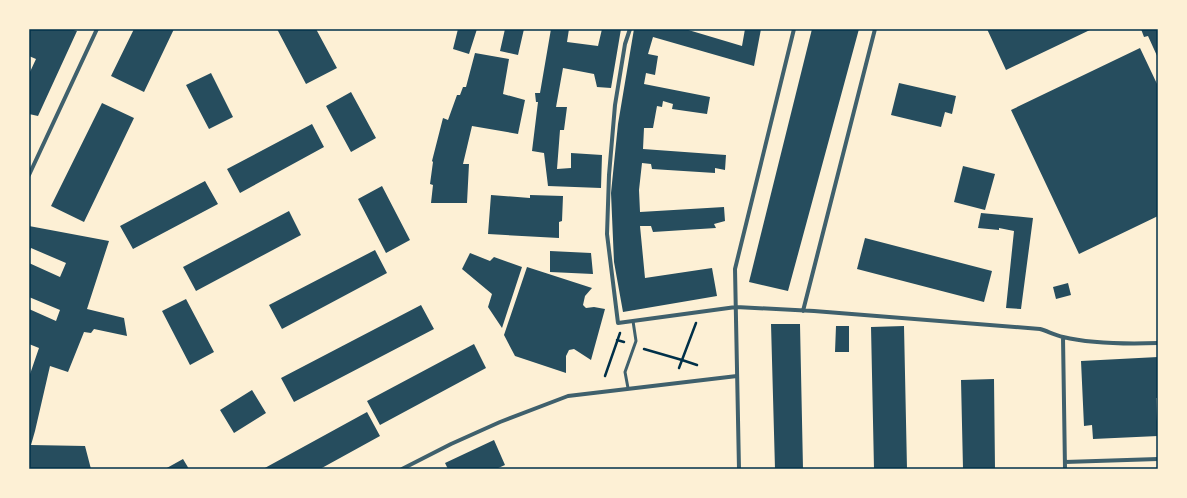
<svg xmlns="http://www.w3.org/2000/svg" width="1187" height="498" font-family="'DejaVu Sans',sans-serif">
<style>
.building{fill:#264d5e}
.lines{fill:none;stroke-linecap:round;stroke-linejoin:round}
.path{stroke:#003049;stroke-width:2.5}
.service{stroke:#3f606c;stroke-width:3}
.minor{stroke:#3f606c;stroke-width:4}
.neatline{fill:none;stroke:#003049;stroke-width:1.5}
</style>
<rect width="100%" height="100%" fill="#fdf0d5"/>
<path class="building" d="M29,29H70L77,31L38,116L29,114V74L36,59L29,56Z
M134,29H174L144,92L111,76Z
M277,29H316L337,68L306,84Z
M458,29H477L469,54L453,49Z
M505,29H524L518,55L500,51Z
M551,29H569L567,42L598,46L602,29H621L611,88L597,87L594,74L563,68L556,107H567L564,130H560L557,169L571,168V153L602,155L601,188L548,186L544,153L532,151L538,102H536L535,93H540Z
M634,29H685L742,46L745,29H761L754,66L653,37L648,54L658,56L655,75L646,73L644,84L710,97L707,114L672,109L673,104L663,101L662,107L657,106L653,128H644L643,149L726,155L725,170L715,168V173L652,169L651,164L642,163L639,190L640,212L724,207L725,221L714,224L716,228L653,232L651,226H640L645,278L712,268L717,296L623,312L614,262L611,193L618,124Z
M812,29H859L788,291L749,282Z
M987,29H1092L1006,70Z
M1141,29H1158V58L1148,36L1144,37Z
M1140,48L1158,86V216L1079,254L1011,110Z
M475,53L509,59L503,94L525,100L518,134L472,126L463,164H469L467,203H431L433,185L430,184L433,162L432,161L443,118L448,120L457,95H460L463,87H466Z
M211,73L233,117L209,129L186,85Z
M899,83L956,96L952,114L945,112L941,127L891,115Z
M351,92L376,138L351,152L326,106Z
M102,103L134,118L84,222L51,206Z
M312,124L324,147L240,193L227,169Z
M963,166L995,174L985,210L954,202Z
M205,181L218,204L133,249L120,226Z
M382,186L410,240L386,253L358,199Z
M491,195L530,198V195L563,196L562,221L559,222V238L488,234Z
M289,211L301,235L196,291L183,267Z
M981,213L1033,218L1021,309L1006,308L1014,231L999,228V230L978,228Z
M29,226L109,241L87,309L124,318L127,336L94,329L91,333L84,332L68,372L50,366L35,431L31,445L85,446L91,469H29V377L39,348L29,344V309L56,321L60,310L29,297V263L60,277L66,263L31,248L29,254Z
M865,238L992,271L984,302L857,269Z
M375,250L387,273L282,329L269,305Z
M550,251L591,253L593,274L550,272Z
M470,253L490,261L494,257L522,267L502,328L488,307L492,294L462,269Z
M527,267L592,288L585,296L583,305L586,308L594,307L605,309L591,360L574,349L569,350L566,356V373L515,356L504,335Z
M1068,283L1071,295L1056,299L1053,287Z
M186,299L214,352L190,365L162,311Z
M421,305L434,329L294,402L281,378Z
M771,324H800L803,469H775Z
M836,326H849V352H835Z
M904,326L907,469H874L871,327Z
M474,344L486,368L380,425L367,401Z
M1158,357V398H1156L1157,422H1158V436L1093,439L1092,425L1084,426L1081,361Z
M994,379L995,469H963L961,380Z
M252,390L266,413L234,433L220,410Z
M367,412L380,436L320,469H263Z
M494,440L505,465L496,469H448L445,463Z
M183,459L189,469H165Z"/>
<g class="lines">
<path class="path" d="M617,340L624,342
M644,349L682,360L697,365
M679,368L696,323
M605,376L620,333"/>
<path class="service" d="M628,388L625,372L636,341L633,321"/>
<path class="minor" d="M630,29L625,44L615,105L609,175L607,234L618,323L736,307L814,311L1040,329C1047,331 1055,335 1063,337C1092,344 1128,344 1158,343
M29,175L97,29
M803,311L875,29
M1063,337L1065,469
M1065,462L1158,459
M402,469L451,444L500,422L568,396L737,376
M739,469L735,269L794,29"/>
</g>
<rect width="1187" height="498" fill="none" stroke="#fdf0d5" stroke-width="60"/>
<rect x="30" y="30" width="1127" height="438" class="neatline"/>
</svg>
